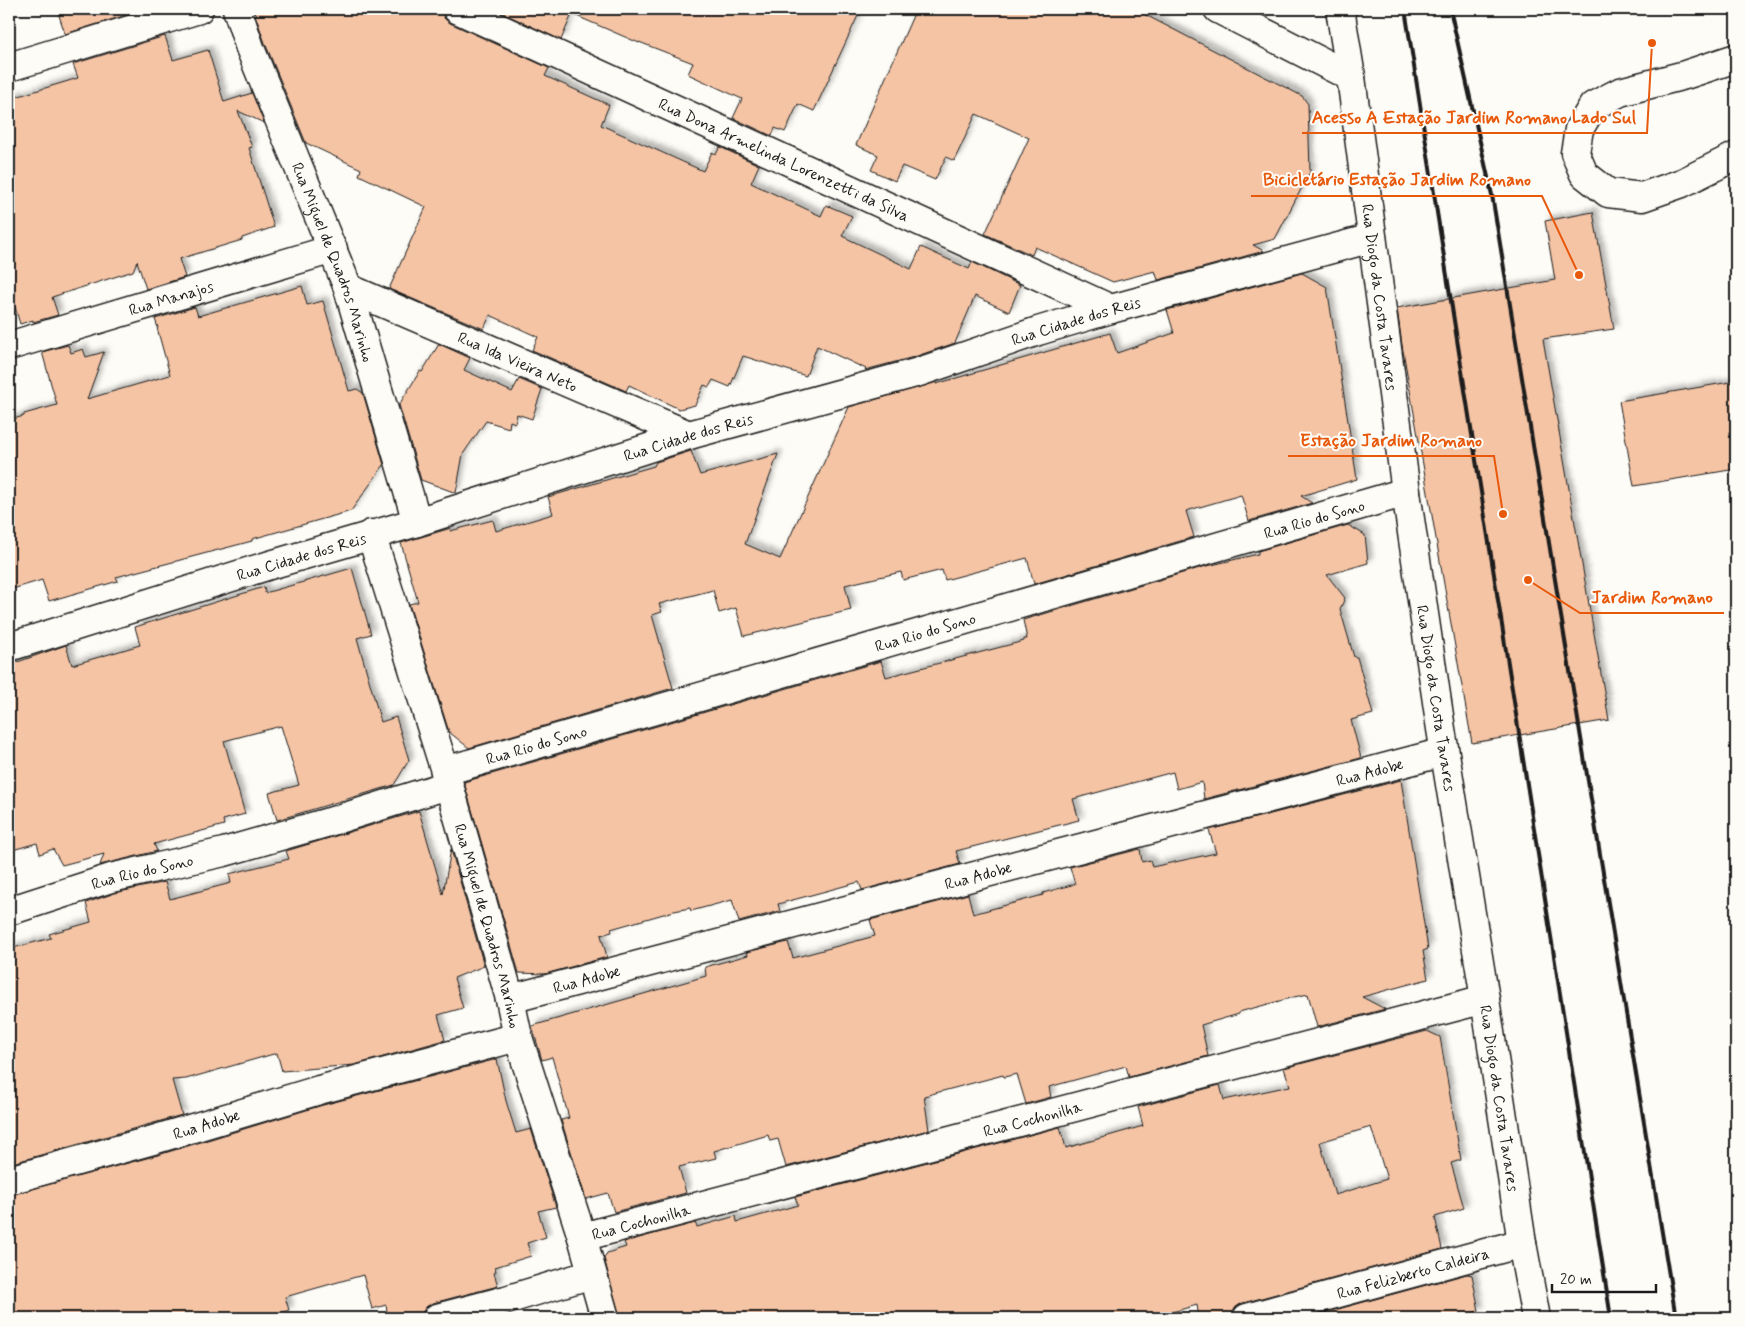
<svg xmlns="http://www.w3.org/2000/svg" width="1745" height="1327" font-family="Mynerve,sans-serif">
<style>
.building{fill:#f5c4a5;stroke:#1c1c1c;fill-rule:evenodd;filter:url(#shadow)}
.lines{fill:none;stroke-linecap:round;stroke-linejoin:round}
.minor-casing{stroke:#1c1c1c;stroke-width:31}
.minor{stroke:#fdfcf7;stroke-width:28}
.rail{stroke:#1c1c1c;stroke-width:4}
.labels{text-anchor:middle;stroke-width:4;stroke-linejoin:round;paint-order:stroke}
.street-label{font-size:16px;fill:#1c1c1c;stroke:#fdfcf7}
.leader{fill:none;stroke:#e8590c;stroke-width:2}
.callout-dot{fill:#e8590c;stroke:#fdfcf7;stroke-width:2}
.callout-label{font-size:18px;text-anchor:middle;font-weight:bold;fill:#e8590c;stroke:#fdfcf7;stroke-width:4;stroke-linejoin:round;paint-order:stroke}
</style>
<defs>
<filter id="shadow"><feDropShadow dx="4.5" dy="-4.5" stdDeviation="2.5" flood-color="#0004"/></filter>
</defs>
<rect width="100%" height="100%" fill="#fdfcf7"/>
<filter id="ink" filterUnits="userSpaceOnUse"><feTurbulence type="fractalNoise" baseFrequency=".02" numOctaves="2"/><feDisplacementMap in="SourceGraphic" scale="10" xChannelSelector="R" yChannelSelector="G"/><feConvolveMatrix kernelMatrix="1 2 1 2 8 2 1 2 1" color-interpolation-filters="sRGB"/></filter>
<g filter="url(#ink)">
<path class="building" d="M57,9H146L65,34Z
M253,9H442L444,18L450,23L549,68L545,76L609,105L601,125L703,171L712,152L716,154L720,147L759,165L751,183L821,216L826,205L852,216L842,236L911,269L921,247L969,269L972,262L1020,285L1009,312L975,296L955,343L914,357L865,370L866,369L817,346L806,376L743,356L730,387L713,380L709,387L704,385L695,405L679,409L629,385L626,391L532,350L538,337L490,315L484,329L389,289L426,207L359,175L361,169L306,143L265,43Z
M494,9H861L814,111L798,104L785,132L775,128L772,136L733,118L742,99L688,74L693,63L639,42V43L572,14L561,40Z
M916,9H1134L1302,96L1308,104L1310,172L1275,239L1253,245L1264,251L1158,280L1155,271L1113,282L1035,247L1032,255L985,234L1029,138L976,114L954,161L946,157L935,180L902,166L895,181L871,170L878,155L856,145Z
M165,36L173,60L208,50L224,102L252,93L264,123L238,111L252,147L249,148L274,227L242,238V240L179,259L185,277L146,289L137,261L133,271L52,297L58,315L33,322V320L20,324L15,307L9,309V99L78,78L73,64Z
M1593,212L1614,329L1543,339L1609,720L1472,743L1402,345L1397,308L1555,280L1545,221Z
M1302,273L1327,287L1357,479L1301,496L1312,503L1249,521L1241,495L1186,511L1194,537L1034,584L1027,558L945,580L942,570L903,580L901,572L845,585L851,610L744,636L736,608L719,613L713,590L659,604L662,612L652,615L673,688L469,748L449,732L409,604L418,602L401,543L451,528L450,531L493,520L496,531L553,514L548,497L654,466L656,462L691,451L700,475L778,454L745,544L780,559L849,407L937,382L936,384L1110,333L1117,353L1174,333L1167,310Z
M302,286L307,305L323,301L349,391L357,389L363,393L384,465L351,511L252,539V541L116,577L118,581L49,601L42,580L9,590V420L24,416V414L57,405L42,352L68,345L71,353L83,349L86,357L104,352L87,399L170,375L157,328H158L155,319L195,307L198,316Z
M439,344L470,358L464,370L512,392L519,379L542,389L532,419L517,414L515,423L510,421L509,428L486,421L463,454L456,493L421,480L399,405L420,371L422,372Z
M1736,381V469L1634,486L1619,401Z
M1348,525L1365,535L1368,563L1327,575L1345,598L1340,609L1354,657H1357L1373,714L1351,720L1361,758L1204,799L1202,782L1177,789L1173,772L1073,799L1079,820L956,851L960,864L862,890L859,882L778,904L780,911L739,922L732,900L691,911L690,908L674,911L611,929L612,932L601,935L607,957L545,974L519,973L464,782L881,661L886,677L1024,641V639H1027L1023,620L1203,567L1258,554V551Z
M352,568L371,634L357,638L381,722L396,717L409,760L394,785L277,820L269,793L299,785L281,726L224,741L245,814L223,820L224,825L154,844L157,851L100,865L104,854L62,865L53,849L40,854L37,843L9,851V665L66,645L72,665L140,645L135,627L264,587L265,593Z
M1401,780L1428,949L1423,951L1428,979L1362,997L1385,1009L1317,1027L1308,994L1294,997L1239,1012V1014L1201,1025L1208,1056L1129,1077L1126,1066L1049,1087L1051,1097L1026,1104L1017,1074L1004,1077L1003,1075L924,1096L929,1130L786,1167L778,1139L770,1141L768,1135L714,1151L716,1158L679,1167L686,1193L614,1212L608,1193L586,1199L561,1120L569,1118L552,1057L542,1060L532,1026L706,976L705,967L748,955L747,952L788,942L793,958L875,936L870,920L968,894L973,914L1043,895V893L1075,884L1070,867L1140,849L1142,862L1150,860L1152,867L1216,853L1209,830Z
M419,811L443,894L451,849L484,966L454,978L463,1008L438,1015L445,1040L354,1065L282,1071L277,1053L186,1079L172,1080L182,1115L9,1164V949L51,938L49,934L91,922L86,903L115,893L165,882L170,899L231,883L229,874L289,859L286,851Z
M1427,1031L1440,1037L1461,1160L1451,1163L1464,1208L1435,1217L1442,1249L1243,1303L1236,1307L1232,1314V1318H1199L1197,1305L1151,1318H620L604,1258L607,1253L626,1247L624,1242L695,1223L697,1227L736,1216L737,1222L798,1205L795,1197L1060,1127L1066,1148L1143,1126L1138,1107L1220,1085L1224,1100L1290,1086L1284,1068ZM1371,1127L1387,1179L1335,1195L1320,1142Z
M497,1059L506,1101L516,1133L531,1129L556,1207L538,1211L546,1237L527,1243L531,1256L495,1267L496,1272L494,1273L498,1286L433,1303L426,1307L422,1313V1318H388L386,1305L372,1309L363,1275L285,1297L289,1310L267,1318H9V1195L158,1155L323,1105Z
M1467,1274L1472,1275L1479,1311L1450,1318H1305Z"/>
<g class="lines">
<g class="minor-casing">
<g id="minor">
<path id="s1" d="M237,9L250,48L348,288L417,522"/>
<path id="s2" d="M457,9L1111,309"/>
<path d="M1218,9L1351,77"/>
<path id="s3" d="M1340,9L1351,77L1406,492L1441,729L1485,999L1522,1243L1536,1318"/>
<path d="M1736,58L1685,75L1620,92L1593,106L1579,129L1575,153L1584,174L1608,193L1642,197L1682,183L1736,156"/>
<path d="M9,67L199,9"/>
<path id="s4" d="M348,288L689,435"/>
<path id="s5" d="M9,346L333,249"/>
<path id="s6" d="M371,534L445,771L510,999L518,1037L582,1237L605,1318"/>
<path id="s7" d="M9,647L270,565L417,522L689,435L919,372L1038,331L1111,309L1372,238"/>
<path id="s8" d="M445,771L1406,492"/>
<path id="s9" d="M9,911L111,878L224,852L329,822L448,785"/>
<path id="s10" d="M510,999L1444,752"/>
<path id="s11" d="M9,1180L153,1140L319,1090L518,1037"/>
<path id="s12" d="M582,1237L1485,999"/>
<path d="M437,1318L506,1300L592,1274"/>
<path id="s13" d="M1247,1318L1522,1243"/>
</g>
</g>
<use href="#minor" class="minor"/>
<path class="rail" d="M1405,9L1611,1318
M1450,9L1492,195L1676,1318"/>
</g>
</g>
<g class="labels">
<g class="street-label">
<text dy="6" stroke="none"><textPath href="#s2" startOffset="360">Rua Dona Armelinda Lorenzetti da Silva</textPath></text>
<text dy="6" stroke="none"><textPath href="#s1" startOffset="271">Rua Miguel de Quadros Marinho</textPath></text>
<text dy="6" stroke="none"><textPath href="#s5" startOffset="169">Rua Manajos</textPath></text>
<text dy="6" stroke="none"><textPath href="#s3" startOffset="291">Rua Diogo da Costa Tavares</textPath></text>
<text dy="6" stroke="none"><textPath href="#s7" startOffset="1116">Rua Cidade dos Reis</textPath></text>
<text dy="6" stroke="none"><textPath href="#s4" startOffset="185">Rua Ida Vieira Neto</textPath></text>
<text dy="6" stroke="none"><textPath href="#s7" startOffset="711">Rua Cidade dos Reis</textPath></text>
<text dy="6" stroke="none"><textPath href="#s8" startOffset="905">Rua Rio do Sono</textPath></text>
<text dy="6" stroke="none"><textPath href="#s7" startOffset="306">Rua Cidade dos Reis</textPath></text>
<text dy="6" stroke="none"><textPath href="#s8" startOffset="500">Rua Rio do Sono</textPath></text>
<text dy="6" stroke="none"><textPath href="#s3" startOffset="696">Rua Diogo da Costa Tavares</textPath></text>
<text dy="6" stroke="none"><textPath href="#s8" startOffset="95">Rua Rio do Sono</textPath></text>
<text dy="6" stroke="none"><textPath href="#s10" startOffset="889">Rua Adobe</textPath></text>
<text dy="6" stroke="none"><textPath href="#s9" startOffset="139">Rua Rio do Sono</textPath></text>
<text dy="6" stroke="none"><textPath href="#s10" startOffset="484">Rua Adobe</textPath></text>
<text dy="6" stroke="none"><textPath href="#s6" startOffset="409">Rua Miguel de Quadros Marinho</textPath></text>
<text dy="6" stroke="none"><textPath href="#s10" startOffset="79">Rua Adobe</textPath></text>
<text dy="6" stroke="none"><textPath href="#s3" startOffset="1101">Rua Diogo da Costa Tavares</textPath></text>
<text dy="6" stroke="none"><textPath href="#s12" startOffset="466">Rua Cochonilha</textPath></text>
<text dy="6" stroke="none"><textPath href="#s11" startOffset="205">Rua Adobe</textPath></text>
<text dy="6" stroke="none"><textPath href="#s12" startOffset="61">Rua Cochonilha</textPath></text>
<text dy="6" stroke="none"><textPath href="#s13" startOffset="172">Rua Felizberto Caldeira</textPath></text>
</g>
</g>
<path class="leader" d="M1652 43L1647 133H1302M1579 275L1542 196H1251M1503 514L1494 456H1288M1528 580L1580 613H1724"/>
<g class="callout-dot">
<circle cx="1652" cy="43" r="5"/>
<circle cx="1579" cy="275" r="5"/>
<circle cx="1503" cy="514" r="5"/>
<circle cx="1528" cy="580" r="5"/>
</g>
<g class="callout-label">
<text x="1474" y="123">Acesso A Estação Jardim Romano Lado Sul</text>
<text x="1397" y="185">Bicicletário Estação Jardim Romano</text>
<text x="1391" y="446">Estação Jardim Romano</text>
<text x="1652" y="603">Jardim Romano</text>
</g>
<rect width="1745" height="1327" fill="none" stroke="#fdfcf7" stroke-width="30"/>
<rect x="15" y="15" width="1715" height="1297" fill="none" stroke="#1c1c1c" stroke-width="2" filter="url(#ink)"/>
<path d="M1552 1284v8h104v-8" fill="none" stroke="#1c1c1c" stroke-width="2.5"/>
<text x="1560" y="1284" font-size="15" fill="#1c1c1c" stroke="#fdfcf7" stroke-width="4" paint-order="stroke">20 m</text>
</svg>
